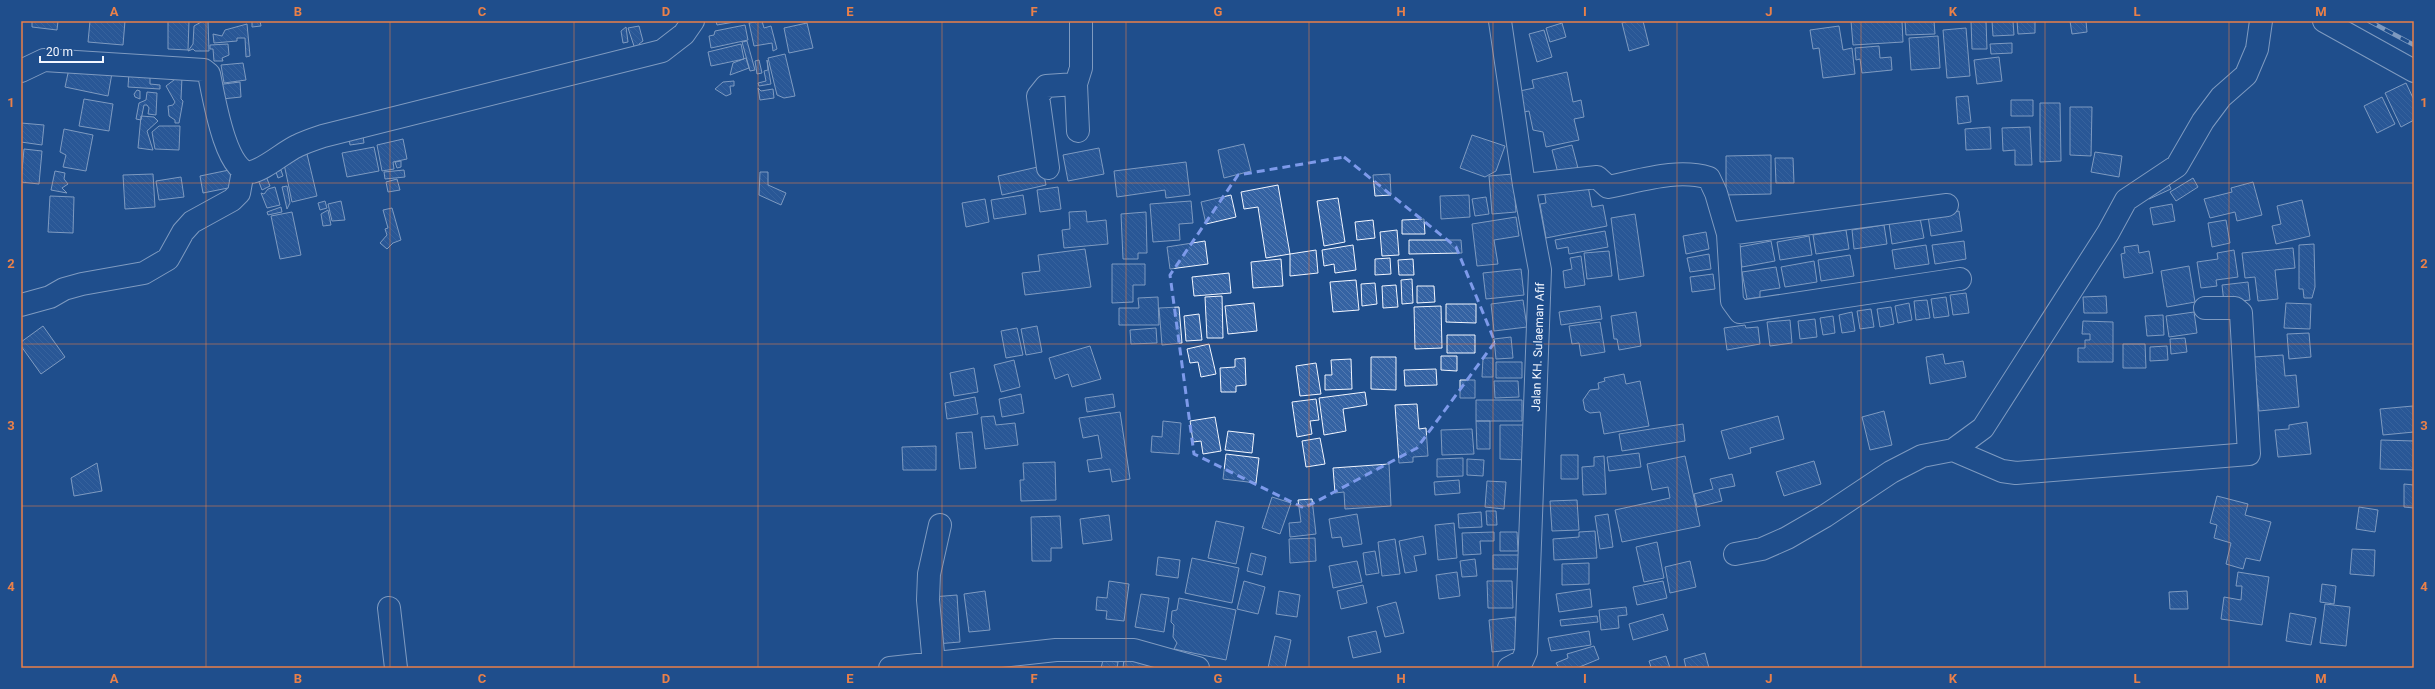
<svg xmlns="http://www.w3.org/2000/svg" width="2435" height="689" font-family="Roboto,sans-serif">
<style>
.building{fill:url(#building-back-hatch);stroke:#f2f6ff}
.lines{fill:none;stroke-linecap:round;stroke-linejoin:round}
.minor-casing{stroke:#f2f6ff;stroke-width:24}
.minor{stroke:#1f4e8c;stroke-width:22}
.rail-casing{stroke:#f2f6ff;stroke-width:4.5}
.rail{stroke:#1f4e8c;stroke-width:3;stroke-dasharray:9;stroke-linecap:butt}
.marked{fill:none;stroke:#7d9aea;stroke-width:3;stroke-dasharray:8 5;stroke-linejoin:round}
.grid{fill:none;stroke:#ea8049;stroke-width:1;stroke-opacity:0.55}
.labels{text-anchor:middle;stroke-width:3;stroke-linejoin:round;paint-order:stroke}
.street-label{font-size:12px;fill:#f2f6ff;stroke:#1f4e8c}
.neatline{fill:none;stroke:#ea8049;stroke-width:1.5}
.grid-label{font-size:13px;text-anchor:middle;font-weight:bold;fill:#ea8049}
</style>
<defs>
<pattern id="building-back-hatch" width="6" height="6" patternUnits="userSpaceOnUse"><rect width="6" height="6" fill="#3563a3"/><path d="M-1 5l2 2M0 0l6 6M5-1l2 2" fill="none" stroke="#537ab1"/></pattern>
</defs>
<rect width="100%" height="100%" fill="#1f4e8c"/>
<path class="building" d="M32,21H58L57,30L32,27Z
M90,21H125L123,45L88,42Z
M168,21H189L188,50L168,49Z
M203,21H208L209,51H195L193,49L188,51L193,44L194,26Z
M252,21H260L261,26L252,27Z
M716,21H740L717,25Z
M762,21L764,28L771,26L777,49L773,51L772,43L754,46L749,23Z
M1629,21H1643L1649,45L1629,51L1622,23Z
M1851,21H1902L1903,42L1853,45Z
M1905,21H1934L1935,34L1906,35Z
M1971,21H1986L1987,49H1972Z
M1992,21H2013L2014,35L1993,36Z
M2017,21H2035V33L2018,34Z
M2070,21H2086L2087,32L2072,34Z
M807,23L813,48L789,53L784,28Z
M1562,23L1566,37L1550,42L1546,28Z
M247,24L250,56L246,57L245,38H237V41L214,43L213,34L222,36L225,30Z
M745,25L748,40L711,48L709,36L714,35L715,31Z
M639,26L643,41L639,44L640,47L635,49L628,28Z
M1839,26L1843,50L1852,48L1855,74L1823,78L1819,48L1813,49L1810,30Z
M626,27L628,42L623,43L621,31Z
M1966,28L1970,76L1947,78L1943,30Z
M1544,30L1552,57L1537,62L1529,34Z
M1938,36L1940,68L1911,70L1909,38Z
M747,41L755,70L750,71L742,42Z
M2012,43V53L1991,54L1990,44Z
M228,44L229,55L222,58L223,61H214L213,49H210V45Z
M741,44L744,59L711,66L708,52Z
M1879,46L1880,58L1891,57L1892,70L1862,73L1860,59L1856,60L1855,48Z
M785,54L795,96L784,98L777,95L768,58Z
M1999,57L2002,81L1977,84L1974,60Z
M746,58L749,68L730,75L733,63Z
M759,60L762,73L757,74L755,61Z
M767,60L771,84L759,86L758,83L766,81L764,71L768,70Z
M243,63L246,80L224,83L221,65Z
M70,64L112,73L108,96L65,87Z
M129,72L150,77V84L160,85V89L128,87Z
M1567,72L1573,102L1581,100L1584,117L1574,119L1579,140L1546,147L1543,132L1533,130L1529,111L1519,113L1515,92L1534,88L1532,80Z
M178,77H182L181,99L183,101L179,123H175V120L169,116L168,106L173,105L175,102L166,86Z
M734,81V86H730L731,94L726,96L715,89L723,82Z
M240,82L241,97L222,99L216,85Z
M2406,83L2414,100V120L2401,127L2385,93Z
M758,88L761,91L773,89L774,98L760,100Z
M137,90L140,91V99L135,97L134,94Z
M147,92L157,93L156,115L148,114L149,108L147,105H144L141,120L136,119L139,103L146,100Z
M1968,96L1971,122L1958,124L1956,97Z
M2382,97L2395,124L2377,133L2364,106Z
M84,99L113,104L109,131L79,126Z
M2011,100H2033V116H2011Z
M2040,103H2060L2061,161L2040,162Z
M2070,107H2092L2091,156L2070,155Z
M141,116L154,117L158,121L147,131L153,150L138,148Z
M21,123L44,125L42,145L21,142Z
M159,126H180L179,150L155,149L152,132Z
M1990,127L1991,149L1966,150L1965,129Z
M2030,127L2032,165H2015V150L2003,151L2002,128Z
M64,129L93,135L86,171L63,167L66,155L60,152Z
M1472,135L1505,146L1496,171L1485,177L1460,168Z
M363,136L364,143L350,145L349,138Z
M403,139L407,159L393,162L394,169L382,171L377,145Z
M1244,144L1251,171L1224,178L1218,150Z
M1572,145L1579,172L1559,177L1552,150Z
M374,147L379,171L347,177L342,153Z
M1099,148L1104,174L1068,181L1063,155Z
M24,149L42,151L39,184L21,182Z
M2095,152L2122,156L2119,177L2091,172Z
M307,154L317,196L292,202L283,159Z
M1771,155V194L1726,195V156Z
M1775,158H1793L1794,183H1776Z
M401,161V167L397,168L395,162Z
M1186,162L1190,195L1166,198L1165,190L1117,197L1114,171Z
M1042,166L1046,185L1002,195L998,176Z
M234,169L238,186L203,193L200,176Z
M281,170L283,176L278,178L276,172Z
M404,170L405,177L385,179L384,172Z
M55,171L65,173L64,179L68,184L62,188L67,193L51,190Z
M760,172H768V185L786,193L781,205L759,195Z
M153,174L155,207L125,209L123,175Z
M265,174L270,186L262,190L257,177Z
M1390,174L1391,195L1375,196L1373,175Z
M1513,174L1516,212L1492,214L1489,176Z
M181,177L184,197L159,200L156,181Z
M2193,178L2198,187L2176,201L2170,192Z
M397,179L400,190L388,192L386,182Z
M1587,181L1592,207L1603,205L1607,226L1546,238L1540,204L1546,203L1544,189Z
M2168,182L2171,189L2149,199L2146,192Z
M2253,182L2262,215L2237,221L2235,212L2210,218L2204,199L2232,192L2231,188Z
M1278,185L1290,254L1266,258L1258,207L1244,209L1241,192Z
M287,186L290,203L287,209L282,187Z
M275,187L280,205L267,208L261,193L264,194L268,189Z
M1058,187L1061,209L1040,212L1037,190Z
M1023,195L1026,214L994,219L991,200Z
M1231,195L1236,217L1206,224L1201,202Z
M1469,195L1470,217L1441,219L1440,196Z
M50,196L74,197L73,233L48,232Z
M1486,197L1489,214L1475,216L1472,199Z
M1338,198L1345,242L1324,246L1317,201Z
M985,199L989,222L966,227L962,203Z
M2302,200L2310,236L2276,244L2272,226L2281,224L2277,206Z
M325,201L327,208L320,210L318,203Z
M341,201L345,220L332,221L328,204Z
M1191,201L1193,223L1179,224L1180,240L1153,242L1150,204Z
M2172,204L2175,221L2153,225L2150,208Z
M281,207L282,212L268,215L267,212Z
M392,208L401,240L393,243L387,249L380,243L387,235L385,229L388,228L383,210Z
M328,210L331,225L323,226L321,214Z
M1086,211L1087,222L1106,220L1108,244L1064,248L1062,230L1070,229L1069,212Z
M1959,211L1962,231L1931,236L1928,216Z
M292,212L301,255L280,259L271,216Z
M1146,212L1147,253H1138V259H1123L1121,214Z
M1635,214L1644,276L1619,280L1611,218Z
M1516,217L1519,236L1494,240L1498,264L1477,266L1472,224Z
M1920,218L1924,238L1892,244L1889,223Z
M1424,219L1425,234H1402V220Z
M1373,220L1375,238L1357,240L1355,222Z
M2226,220L2230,243L2212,247L2208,223Z
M1884,225L1887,244L1854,249L1852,230Z
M1397,230L1399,255L1382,256L1380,232Z
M1846,230L1849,249L1816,254L1813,235Z
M1605,231L1608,247L1569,254L1568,247L1557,249L1555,240Z
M1706,232L1709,249L1686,254L1683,236Z
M1809,236L1812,255L1780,260L1777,242Z
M1409,240H1461L1462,253L1409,254Z
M1205,241L1208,264L1170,269L1167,247Z
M1771,241L1775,261L1742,267L1739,247Z
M1964,241L1966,259L1935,264L1932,245Z
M2314,244L2315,287L2312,298H2304L2303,289H2299V245Z
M1353,245L1356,270L1335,273L1334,264L1324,266L1322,250Z
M1926,245L1929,264L1895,269L1892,250Z
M2138,245L2139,253L2149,251L2153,273L2124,278L2121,254L2125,253L2124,247Z
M2293,248L2295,268L2275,270L2278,299L2258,301L2255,277L2245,278L2242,253Z
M1085,249L1091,287L1025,295L1022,273L1040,271L1038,255Z
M1316,250L1318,273L1290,276V254Z
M2234,250L2238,277L2216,280L2217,286L2201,288L2197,262L2218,259L2217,253Z
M1609,251L1612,276L1587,279L1584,253Z
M1709,254L1711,269L1690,272L1687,258Z
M1850,255L1854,276L1821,281L1818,260Z
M1581,256L1585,285L1565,288L1563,271L1572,269L1570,258Z
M1390,258L1391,274L1375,275V259Z
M1281,259L1283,286L1253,288L1251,262Z
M1413,259L1414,275H1399L1398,260Z
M1814,261L1817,282L1785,287L1781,267Z
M1112,264H1145V285H1133V302L1112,303Z
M2189,266L2195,302L2167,307L2161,271Z
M1776,267L1780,288L1760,291V297L1747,299L1742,272Z
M1521,269L1524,295L1486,299L1483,273Z
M1229,273L1231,293L1194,296L1192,277Z
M1713,274L1715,289L1692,292L1690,277Z
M1412,279L1413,303L1402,304L1401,280Z
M1356,280L1359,310L1333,312L1330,282Z
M2248,282L2250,300L2224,303L2222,285Z
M1375,283L1377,304L1362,306L1361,284Z
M1396,285L1398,307L1383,308L1382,286Z
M1417,286H1434L1435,302L1417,303Z
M1966,293L1969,313L1953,315L1950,295Z
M1222,296L1223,338H1207L1205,297Z
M2106,296L2107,313H2084L2083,297Z
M1158,297L1159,325H1119V308H1139L1138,298Z
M1946,297L1949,316L1934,318L1931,299Z
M1523,300L1527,327L1494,331L1491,304Z
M1927,300L1930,318L1916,320L1914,301Z
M1254,303L1257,331L1228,334L1225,306Z
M1909,303L1912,320L1898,323L1895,306Z
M2286,303L2311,304L2310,329L2284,328Z
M1446,304H1476V323L1446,322Z
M1441,306L1442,348L1415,349L1414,307Z
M1600,306L1602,319L1561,325L1559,312Z
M1179,307L1182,343L1162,345L1159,308Z
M1891,307L1894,324L1880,327L1877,309Z
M1871,309L1874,327L1860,329L1857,311Z
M1636,312L1641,346L1619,350L1617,339H1614L1611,316Z
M1852,312L1855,331L1842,333L1839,315Z
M2194,312L2197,333L2169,337L2166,316Z
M1199,314L1202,340L1186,341L1184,316Z
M2163,315L2164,335L2147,336L2145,316Z
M1833,316L1835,333L1823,335L1820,318Z
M1815,319L1817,337L1800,339L1798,321Z
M1790,320L1792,343L1770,346L1767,322Z
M2083,321L2113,322V362H2078V348H2085V340H2090V334H2082Z
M1600,322L1605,352L1581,356L1579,343L1572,344L1569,326Z
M1745,325L1746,328L1758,327L1760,344L1727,350L1724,328Z
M43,326L65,357L41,374L21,346V342Z
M1037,326L1042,352L1026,355L1021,329Z
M1017,328L1023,355L1006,358L1001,331Z
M1156,328L1157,343L1131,344L1130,330Z
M2309,333L2311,357L2289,359L2287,334Z
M1447,335H1475V353H1447Z
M1511,337L1513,358L1496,359L1494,339Z
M2185,338L2187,352L2171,354L2170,339Z
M1209,344L1216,374L1201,377L1198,362L1190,363L1187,349Z
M2123,344H2145L2146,368H2123Z
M1090,346L1101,379L1072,387L1068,374L1055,379L1049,358Z
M2167,346L2168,360L2150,361V347Z
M1943,354L1945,364L1963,361L1966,377L1930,384L1926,357Z
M2283,355L2285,376L2296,375L2299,407L2259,411L2254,357Z
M1441,356H1457V371L1441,370Z
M1371,357H1396V390L1371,389Z
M1245,358L1246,385L1236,386V392H1221L1220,368L1235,367V359Z
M1483,358H1493V377H1482Z
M1351,359L1352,389L1325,390V375H1332L1331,360Z
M1014,360L1020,387L1001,392L994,365Z
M1496,362H1522V378H1496Z
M1316,363L1321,394L1300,396L1296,366Z
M974,368L978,392L954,396L950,373Z
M1436,369L1437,385L1405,386L1404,370Z
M1624,374L1626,384L1640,381L1649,426L1604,434L1600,412L1590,413L1585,410L1583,400L1590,390L1599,389L1598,383L1605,381L1604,378Z
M1460,380H1475V398H1460Z
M1494,381H1518L1519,397L1495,398Z
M1365,392L1367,405L1343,409L1346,431L1324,435L1319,398Z
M1021,394L1024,413L1002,417L999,399Z
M1113,394L1115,407L1087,412L1085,398Z
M975,397L978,414L947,419L945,403Z
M1316,399L1319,420L1310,421L1312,434L1297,437L1292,402Z
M1476,400H1522V421H1476Z
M1417,404L1419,429L1426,428L1428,456L1413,457V462L1399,463L1395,405Z
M2413,406L2414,432L2383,435L2380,409Z
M1884,411L1892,445L1870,450L1862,417Z
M1120,412L1130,479L1112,482L1110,469L1089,472L1087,460L1102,458L1098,435L1083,438L1079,418Z
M994,416L996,425L1015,423L1018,445L985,449L981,417Z
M1778,416L1784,439L1750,448L1751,453L1729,459L1721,431Z
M1215,417L1221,451L1203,454L1201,441L1193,442L1190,421Z
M1163,421L1181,423L1179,454L1151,452L1152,436L1162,437Z
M1476,421H1490V449H1477Z
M2307,422L2311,454L2278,457L2275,430L2289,429V425Z
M1683,424L1685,441L1622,451L1619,434Z
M1500,425H1528V460L1500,459Z
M1472,429L1474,454L1442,455L1441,430Z
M1228,431L1254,434L1252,453L1225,450Z
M972,432L976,468L960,469L956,433Z
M1320,438L1325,464L1306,467L1302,441Z
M2381,440L2414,441V470L2380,469Z
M936,446V470H903L902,447Z
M1639,453L1641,467L1609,471L1607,457Z
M1226,454L1259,458L1256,483L1223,479Z
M1561,455H1578V479H1561Z
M1604,456L1606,494L1583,495L1582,467L1594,466V457Z
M1685,456L1700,526L1622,542L1615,510L1670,498L1668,487L1652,490L1647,464Z
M1463,458V476L1437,477V459Z
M1467,459L1484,460L1483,476L1467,475Z
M1814,461L1821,484L1784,496L1776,472Z
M1055,462L1056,500L1021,501L1020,480H1024L1023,463Z
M97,463L102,491L74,496L71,478Z
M1389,464L1391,506L1345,509L1344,492L1335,493L1333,468Z
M1732,474L1735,486L1719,489L1722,501L1697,507L1694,494L1713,489L1710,479Z
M1459,480L1460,493L1435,495L1434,482Z
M1487,481L1506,482L1504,509L1485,507Z
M2404,484L2414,485V508L2404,507Z
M2217,496L2248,504L2245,515L2271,522L2260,561L2246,558L2243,569L2226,564L2231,543L2214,538L2217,525L2210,523Z
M1272,497L1291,503L1280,534L1262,528Z
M1312,499L1316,534L1290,537L1289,523L1301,522L1298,500Z
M1577,500L1579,530L1552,531L1550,501Z
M2359,507L2378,510L2375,532L2356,529Z
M1486,511H1496L1497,525H1487Z
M1481,512L1482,527L1459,528L1458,514Z
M1357,514L1362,544L1343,547L1341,537L1332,538L1329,519Z
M1608,514L1613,547L1600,549L1595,516Z
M1109,515L1112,540L1083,544L1080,519Z
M1060,516L1062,548H1051V561H1032L1031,517Z
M1216,521L1244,527L1236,564L1208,558Z
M1454,523L1457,558L1438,560L1435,525Z
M1595,531L1597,558L1554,560L1553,539L1579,537V532Z
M1494,532V541H1480L1481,554L1463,555L1462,533Z
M1500,532H1517L1518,551H1500Z
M1423,536L1426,554L1414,556L1417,571L1405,573L1399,541Z
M1315,538L1316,561L1290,563L1289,539Z
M1395,539L1400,574L1382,576L1378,542Z
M1657,542L1664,578L1644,582L1636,547Z
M2352,549L2375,550L2374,576L2350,574Z
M1375,551L1379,573L1366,575L1363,553Z
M1251,553L1266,557L1262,575L1247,571Z
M1493,555H1520L1521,569H1493Z
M1158,557L1180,560L1178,578L1156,575Z
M1192,558L1239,568L1232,603L1185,593Z
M1475,559L1477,576L1462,577L1460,561Z
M1357,561L1362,582L1333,588L1329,566Z
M1690,561L1696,587L1670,593L1665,567Z
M1589,563V584L1562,585V564Z
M1457,572L1460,596L1439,599L1436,575Z
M2238,572L2269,577L2262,625L2221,619L2224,597L2241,600L2242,586H2236Z
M1109,581L1129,584L1124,621L1106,619L1107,611L1096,610L1097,597L1107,598Z
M1244,581L1265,587L1258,614L1237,609Z
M1487,581H1512L1513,608H1488Z
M1663,581L1667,598L1637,605L1633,587Z
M2322,584L2336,586L2334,604L2320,602Z
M1363,585L1367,603L1341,609L1337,591Z
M1590,589L1592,607L1559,612L1556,594Z
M985,591L990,630L969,632L964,594Z
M1279,591L1300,595L1297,617L1276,614Z
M2187,591L2188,609H2170L2169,592Z
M1141,594L1169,598L1164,632L1135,627Z
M957,595L960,642L936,644L932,597Z
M1179,598L1236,610L1226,660L1174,649L1177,643L1173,637L1174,625L1171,622L1172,611L1177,610Z
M1396,602L1404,633L1385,637L1377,607Z
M2325,604L2350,607L2346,646L2320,643Z
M1626,607L1627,615L1618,616L1619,628L1601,630L1599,610Z
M2290,613L2316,618L2311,645L2286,641Z
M1663,614L1668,630L1633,640L1629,624Z
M1597,616L1598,622L1561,626L1560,620Z
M1515,617L1519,649L1492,652L1489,620Z
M1376,631L1381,652L1353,658L1348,637Z
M1589,631L1591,645L1551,651L1548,638Z
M1275,636L1291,640L1285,668H1268Z
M1594,646L1599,659L1577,668H1559L1556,663L1568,658L1567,654Z
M1705,653L1709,668H1686L1684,659Z
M1666,656L1670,668H1646L1651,667L1649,661Z
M1124,659L1152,664L1151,668H1123Z
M1103,660L1118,662L1117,668H1101Z"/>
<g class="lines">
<g class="minor-casing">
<path id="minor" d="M1500,21L1524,185L1540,270L1526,652L1522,661L1509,668
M2324,21L2414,71
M21,71L44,60L204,70L209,74C213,93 226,176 251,172C264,170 284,152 297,146C305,142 314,139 323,136L662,51L684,34L693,21
M1076,84L1078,131
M1048,168L1038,96L1046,86L1076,84L1081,68V21
M1524,185L1597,177L1608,187C1640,181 1677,168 1709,178L1716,193L1728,234L1947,205
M1728,234L1732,301L1740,312L1960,279
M21,305L50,297L64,289L82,284L144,273L168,259L183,232L192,222L232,200L239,193L243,171
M1953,450L2002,471L2016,473L2249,454L2241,313L2235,308H2205
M1735,554L1762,549L1787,538L1825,516L1891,472L1922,456L1953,450L1983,428L2108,233L2126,200L2177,166L2203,121L2221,97L2246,75L2257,49L2261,21
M389,608L396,668
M890,668L1056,650H1134L1198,668
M936,668L934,664L928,600L929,574L940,525"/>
</g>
<use href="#minor" class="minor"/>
<g class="rail-casing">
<path id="rail" d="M2369,21L2414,45"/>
</g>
<use href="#rail" class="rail"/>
</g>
<path d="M0 0H2435V689H0ZM1344,157L1456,247L1495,342L1417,448L1304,508L1194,454L1170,275L1238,175Z" fill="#1f4e8c" fill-opacity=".55" fill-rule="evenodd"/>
<path class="marked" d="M1344,157L1456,247L1495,342L1417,448L1304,508L1194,454L1170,275L1238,175Z"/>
<path class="grid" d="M206,21V668M390,21V668M574,21V668M758,21V668M942,21V668M1126,21V668M1309,21V668M1493,21V668M1677,21V668M1861,21V668M2045,21V668M2229,21V668M21,183H2414M21,344H2414M21,506H2414"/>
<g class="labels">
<g class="street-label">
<text transform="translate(1538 347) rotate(-88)" y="4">Jalan KH. Sulaeman Afif</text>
</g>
</g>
<rect width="2435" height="689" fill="none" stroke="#1f4e8c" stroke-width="44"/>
<path d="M40 56v6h63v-6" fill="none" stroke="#f2f6ff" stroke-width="2"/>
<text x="46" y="56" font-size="12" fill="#f2f6ff" stroke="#1f4e8c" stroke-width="3" paint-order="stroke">20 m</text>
<rect x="22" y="22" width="2391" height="645" class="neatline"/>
<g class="grid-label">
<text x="114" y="16">A</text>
<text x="298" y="16">B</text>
<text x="482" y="16">C</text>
<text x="666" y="16">D</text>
<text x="850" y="16">E</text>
<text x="1034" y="16">F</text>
<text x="1218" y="16">G</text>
<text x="1401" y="16">H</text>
<text x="1585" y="16">I</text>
<text x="1769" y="16">J</text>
<text x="1953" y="16">K</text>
<text x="2137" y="16">L</text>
<text x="2321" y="16">M</text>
<text x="11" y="107">1</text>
<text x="2424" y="107">1</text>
<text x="11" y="268">2</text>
<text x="2424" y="268">2</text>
<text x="11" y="430">3</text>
<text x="2424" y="430">3</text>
<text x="11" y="591">4</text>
<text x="2424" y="591">4</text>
<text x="114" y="683">A</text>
<text x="298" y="683">B</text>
<text x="482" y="683">C</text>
<text x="666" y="683">D</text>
<text x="850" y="683">E</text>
<text x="1034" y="683">F</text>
<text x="1218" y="683">G</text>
<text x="1401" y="683">H</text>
<text x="1585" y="683">I</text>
<text x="1769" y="683">J</text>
<text x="1953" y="683">K</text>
<text x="2137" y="683">L</text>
<text x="2321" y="683">M</text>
</g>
</svg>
